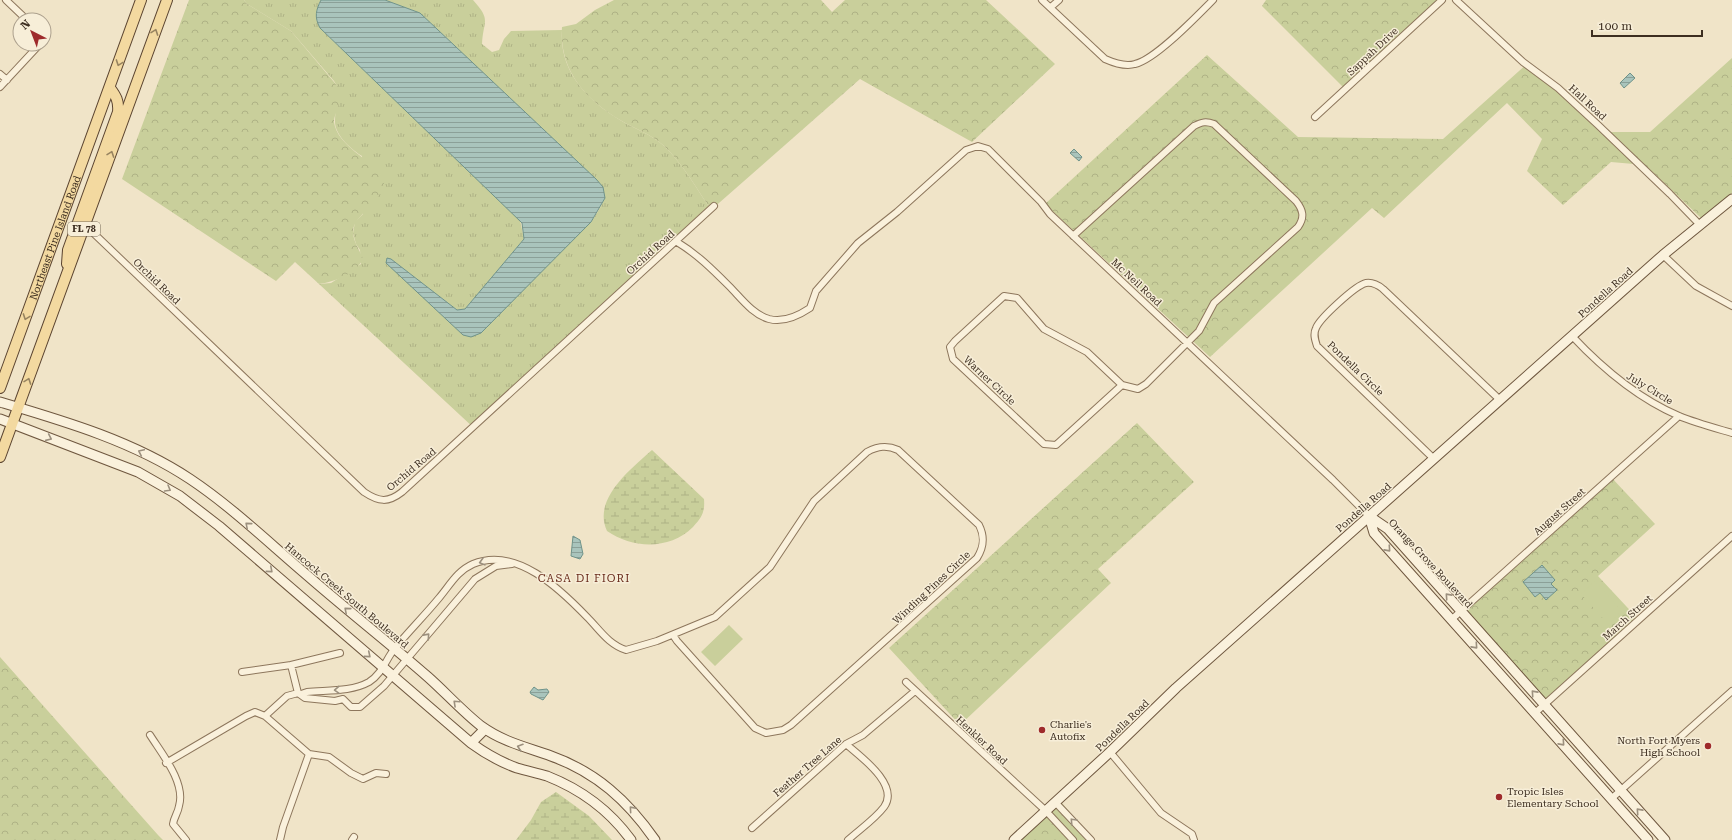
<svg xmlns="http://www.w3.org/2000/svg" width="1732" height="840" font-family="'Roboto Serif',serif">
<style>
.grass{fill:url(#grass-tufts)}
.forest{fill:url(#forest-crowns)}
.wetland{fill:url(#wetland-marsh)}
.pitch{fill:#c9cf9b}
.water{fill:url(#water-rules);stroke:#6f938a}
.lines{fill:none;stroke-linecap:round;stroke-linejoin:round}
.street-casing{stroke:#8d765c;stroke-width:8}
.secondary-casing{stroke:#6f573f;stroke-width:11}
.primary-casing{stroke:#5b4430;stroke-width:12}
.street{stroke:#faf1dc;stroke-width:6}
.secondary{stroke:#faf1dc;stroke-width:9}
.primary{stroke:#f3d9a0;stroke-width:10}
.oneway{stroke:#988460}
.oneway2{stroke:#9c907e}
.poi-dot{fill:#9e2a2b;stroke:#f7eed8;stroke-width:1.5}
.labels{text-anchor:middle;stroke-width:3;stroke-linejoin:round;paint-order:stroke}
.shield{fill:#f7eed8;stroke:#756857;stroke-width:1}
.shield-label{font-size:9px;font-weight:bold;fill:#3d2e20}
.street-label{font-size:10px;fill:#3d2e20;stroke:#f7eed8}
.poi-label{font-size:10px;fill:#3d2e20;stroke:#f7eed8;text-anchor:start}
.neighbourhood-label{font-size:11px;letter-spacing:1px;fill:#6b2e1e;stroke:#f7eed8}
</style>
<defs>
<pattern id="grass-tufts" width="24" height="20" patternUnits="userSpaceOnUse"><rect width="24" height="20" fill="#c9cf9b"/><path d="M3 7l-1-3M5 7V3M7 7l1-3M15 17l-1-3M17 17v-4M19 17l1-3" fill="none" stroke="#aeb285"/></pattern>
<pattern id="forest-crowns" width="20" height="18" patternUnits="userSpaceOnUse"><rect width="20" height="18" fill="#c9cf9b"/><path d="M2 6a3 3 0 1 1 6 0M12 15a3 3 0 1 1 6 0" fill="none" stroke="#aeb285"/></pattern>
<pattern id="wetland-marsh" width="20" height="14" patternUnits="userSpaceOnUse"><rect width="20" height="14" fill="#c9cf9b"/><path d="M1 5h8M5 5V1M11 12h8M15 12V8" fill="none" stroke="#aeb285"/></pattern>
<pattern id="water-rules" width="6" height="5" patternUnits="userSpaceOnUse"><rect width="6" height="5" fill="#a9c4bc"/><path d="M0 2.5h6" fill="none" stroke="#8ba098"/></pattern>
</defs>
<rect width="100%" height="100%" fill="#f0e4c8"/>
<path class="grass" d="M244,0H321C315,12 314,21 324,32L520,220L524,239L465,309L457,310L391,259L463,335L591,222C598,211 611,196 600,184L420,13L385,0H473C492,21 483,20 482,44L492,52L499,50L504,39L511,31L562,30C559,71 587,100 620,120C635,129 651,134 664,146C683,164 697,189 711,210L475,429L319,284L331,283L361,264L360,250L356,244L353,233L355,222L363,214L362,156C351,149 334,135 335,120C335,106 344,95 334,81L291,31L247,4Z"/>
<path class="forest" d="M189,0H244L247,4L291,31L339,88C339,94 340,101 338,107C337,112 334,116 334,122C337,145 370,160 385,176C384,205 352,214 353,233C354,243 360,250 363,259C356,274 334,282 319,284L295,262L276,281L122,179Z
M614,0H821L832,12L845,0H986L1055,64L972,142L860,79L711,210C697,189 683,164 664,146C651,134 635,129 620,120C585,99 559,70 562,27L576,24L595,10Z
M1266,0H1440L1344,88L1262,6Z
M1207,55L1298,137L1443,139L1529,62L1609,132H1650L1732,58V193L1701,218L1645,165L1611,162L1563,205L1527,171L1542,139L1507,103L1384,218L1372,208L1210,357L1045,204Z
M1137,423L1194,482L1098,569L1111,583L960,725L889,648Z
M1610,476L1655,524L1598,576L1640,621L1549,704L1465,610Z
M0,657L158,835L163,840H0Z
M1061,802L1094,840H1021Z"/>
<path class="wetland" d="M652,450L704,499C705,512 702,517 693,527C670,550 633,549 607,531C592,499 631,469 652,450Z
M556,792L589,816L612,840H516L531,820L541,802Z"/>
<path class="pitch" d="M1595,581L1622,611L1608,624L1581,594Z
M729,625L743,639L715,666L701,652Z"/>
<path class="water" d="M321,0H385L420,13L596,179L603,187L605,198L591,222L481,333L471,337L463,335L386,263L387,258L391,259L457,310L465,309L524,239L522,223L320,28C314,17 316,10 321,0Z
M1630,73L1635,78L1624,88L1620,83Z
M1074,149L1082,157L1079,161L1070,153Z
M573,536L580,540L583,554L580,559L571,556Z
M1542,565L1555,580L1551,584L1557,590L1546,600L1540,593L1535,597L1523,582Z
M534,687L538,690L547,689L549,692L543,700L531,694L530,692Z"/>
<g class="lines">
<g class="street-casing">
<path id="street" d="M6,0L27,20
M1042,0L1105,59C1114,63 1125,67 1135,64C1155,60 1197,16 1213,0
M1456,0L1523,62L1558,88L1598,125L1670,194L1700,225
M1051,7L1059,0
M0,74L7,80
M0,87L40,44
M1315,117L1442,0
M85,225L364,492C379,502 388,503 402,492L714,206
M1073,236L1194,126C1202,122 1206,121 1214,124L1296,201C1303,210 1305,217 1298,227L1214,303L1199,331L1146,384L1138,389L1122,385
M677,242C697,254 713,270 729,286C741,298 752,314 769,319C784,323 798,316 810,308L816,291L858,243L897,212L966,150L978,146L988,149L1041,202L1050,214L1333,480L1369,516
M1663,255L1696,286L1732,306
M1004,296L1017,298L1044,329L1087,352L1122,385L1056,445L1044,444L953,359L950,347L955,341Z
M1572,336C1603,369 1637,398 1679,416C1696,423 1715,428 1732,433
M1434,459L1317,346C1315,340 1313,334 1316,328C1320,318 1356,285 1366,283C1373,282 1378,285 1383,289L1500,400
M1451,620L1679,416
M291,665L298,693
M242,672L291,665L340,653
M906,682L1046,811L1073,840
M301,694L307,692C327,690 351,692 369,682C382,674 386,659 395,648C409,631 425,615 439,598C450,585 457,571 473,564C516,546 560,589 587,617C600,630 608,644 626,650L657,641L715,617L770,567L814,501L867,452C878,446 887,445 898,450L979,525C985,537 984,547 977,558L791,725L783,730L766,733L755,728L677,641L673,635
M1535,713L1732,536
M265,716L309,754L329,757L351,773L363,779L376,773L386,774
M150,735C162,754 186,783 179,806C178,813 174,817 173,824L186,840
M846,744C861,757 900,785 884,807C875,819 859,830 848,840
M1110,752L1161,813L1192,834L1194,840
M166,763L246,716L255,712L265,716L287,696L298,693L305,698L335,701L343,699L351,707H360L384,686L475,579L496,566L512,564
M1611,799L1732,691
M1055,802L1091,840
M752,828L846,744L863,735L915,691
M280,840L283,827L309,754
M352,840L354,837"/>
</g>
<g class="secondary-casing">
<path id="secondary" d="M0,402C64,421 133,441 190,479C232,507 269,543 308,576C347,610 388,642 428,677C446,693 462,711 481,726C503,742 526,747 551,756C596,772 628,801 655,840
M0,419L138,472L180,496L219,526L471,743C486,754 500,762 517,768C527,771 537,773 547,776C580,789 610,811 631,840
M1369,516L1388,529L1665,840
M1369,516L1374,533L1648,840
M471,743L485,729
M1014,840L1110,752L1176,688L1663,255L1732,199"/>
</g>
<g class="primary-casing">
<g id="primary">
<path d="M67,264L68,250L118,112C119,101 116,96 110,88"/>
<path id="s1" d="M0,388L141,0"/>
<path d="M0,457L167,0"/>
</g>
</g>
<use href="#street" class="street"/>
<use href="#secondary" class="secondary"/>
<use href="#primary" class="primary"/>
</g>
<defs><path id="oneway-chevron" d="M-2-3.5L2.5 0L-2 3.5" fill="none" stroke-width="1.6" stroke-linecap="round" stroke-linejoin="round"/></defs>
<g class="oneway">
<use href="#oneway-chevron" transform="translate(155 32) rotate(-70)"/>
<use href="#oneway-chevron" transform="translate(119 63) rotate(110)"/>
<use href="#oneway-chevron" transform="translate(111 154) rotate(-70)"/>
<use href="#oneway-chevron" transform="translate(26 317) rotate(110)"/>
<use href="#oneway-chevron" transform="translate(28 381) rotate(-70)"/>
</g>
<g class="oneway2">
<use href="#oneway-chevron" transform="translate(49 438) rotate(24)"/>
<use href="#oneway-chevron" transform="translate(141 452) rotate(-155)"/>
<use href="#oneway-chevron" transform="translate(168 489) rotate(30)"/>
<use href="#oneway-chevron" transform="translate(248 525) rotate(-139)"/>
<use href="#oneway-chevron" transform="translate(1388 549) rotate(48)"/>
<use href="#oneway-chevron" transform="translate(482 562) rotate(165)"/>
<use href="#oneway-chevron" transform="translate(270 570) rotate(41)"/>
<use href="#oneway-chevron" transform="translate(1448 596) rotate(-132)"/>
<use href="#oneway-chevron" transform="translate(347 610) rotate(-139)"/>
<use href="#oneway-chevron" transform="translate(427 636) rotate(-48)"/>
<use href="#oneway-chevron" transform="translate(1475 646) rotate(48)"/>
<use href="#oneway-chevron" transform="translate(368 655) rotate(40)"/>
<use href="#oneway-chevron" transform="translate(337 690) rotate(177)"/>
<use href="#oneway-chevron" transform="translate(1534 693) rotate(-132)"/>
<use href="#oneway-chevron" transform="translate(456 703) rotate(-137)"/>
<use href="#oneway-chevron" transform="translate(1562 743) rotate(48)"/>
<use href="#oneway-chevron" transform="translate(520 747) rotate(-162)"/>
<use href="#oneway-chevron" transform="translate(632 809) rotate(-131)"/>
<use href="#oneway-chevron" transform="translate(1639 811) rotate(-132)"/>
<use href="#oneway-chevron" transform="translate(1073 821) rotate(-133)"/>
</g>
<g class="poi-dot">
<circle cx="1042" cy="730" r="4"/>
<circle cx="1708" cy="746" r="4"/>
<circle cx="1499" cy="797" r="4"/>
</g>
<g class="labels">
<rect class="shield" x="68" y="222" width="32" height="14" rx="3"/>
<g class="shield-label">
<text x="84" y="232">FL 78</text>
</g>
<g class="street-label">
<text transform="translate(1372 51) rotate(-43)" y="4">Sappah Drive</text>
<text transform="translate(1588 102) rotate(43)" y="4">Hall Road</text>
<text dy="4" stroke="none"><textPath href="#s1" startOffset="160">Northeast Pine Island Road</textPath></text>
<text transform="translate(650 252) rotate(-42)" y="4">Orchid Road</text>
<text transform="translate(157 281) rotate(44)" y="4">Orchid Road</text>
<text transform="translate(1137 282) rotate(43)" y="4">Mc Neil Road</text>
<text transform="translate(1605 292) rotate(-42)" y="4">Pondella Road</text>
<text transform="translate(1356 368) rotate(44)" y="4">Pondella Circle</text>
<text transform="translate(990 380) rotate(43)" y="4">Warner Circle</text>
<text transform="translate(1650 388) rotate(31)" y="4">July Circle</text>
<text transform="translate(411 469) rotate(-40)" y="4">Orchid Road</text>
<text transform="translate(1363 507) rotate(-41)" y="4">Pondella Road</text>
<text transform="translate(1559 511) rotate(-42)" y="4">August Street</text>
<text transform="translate(1431 563) rotate(47)" y="4">Orange Grove Boulevard</text>
<text transform="translate(931 587) rotate(-43)" y="4">Winding Pines Circle</text>
<text transform="translate(347 595) rotate(40)" y="4">Hancock Creek South Boulevard</text>
<text transform="translate(1627 617) rotate(-42)" y="4">March Street</text>
<text transform="translate(1122 725) rotate(-44)" y="4">Pondella Road</text>
<text transform="translate(982 740) rotate(43)" y="4">Henkler Road</text>
<text transform="translate(807 766) rotate(-41)" y="4">Feather Tree Lane</text>
</g>
<g class="poi-label">
<text x="1050" y="728">Charlie's<tspan x="1050" dy="12">Autofix</tspan></text>
<text x="1700" y="744" text-anchor="end">North Fort Myers<tspan x="1700" dy="12">High School</tspan></text>
<text x="1507" y="795">Tropic Isles<tspan x="1507" dy="12">Elementary School</tspan></text>
</g>
<g class="neighbourhood-label">
<text x="584" y="582">CASA DI FIORI</text>
</g>
</g>
<g transform="translate(32 32) rotate(318)"><circle r="19" fill="#f7eed8" stroke="#ada18e"/>
<path d="M0-3L7 15L0 10L-7 15Z" fill="#9e2a2b"/>
<text y="-6" font-size="11" font-weight="bold" text-anchor="middle" fill="#3d2e20">N</text>
</g>
<path d="M1592 30v6h110v-6" fill="none" stroke="#3d2e20" stroke-width="2"/>
<text x="1598" y="30" font-size="12" fill="#3d2e20" stroke="#f7eed8" stroke-width="3" paint-order="stroke">100 m</text>
</svg>
